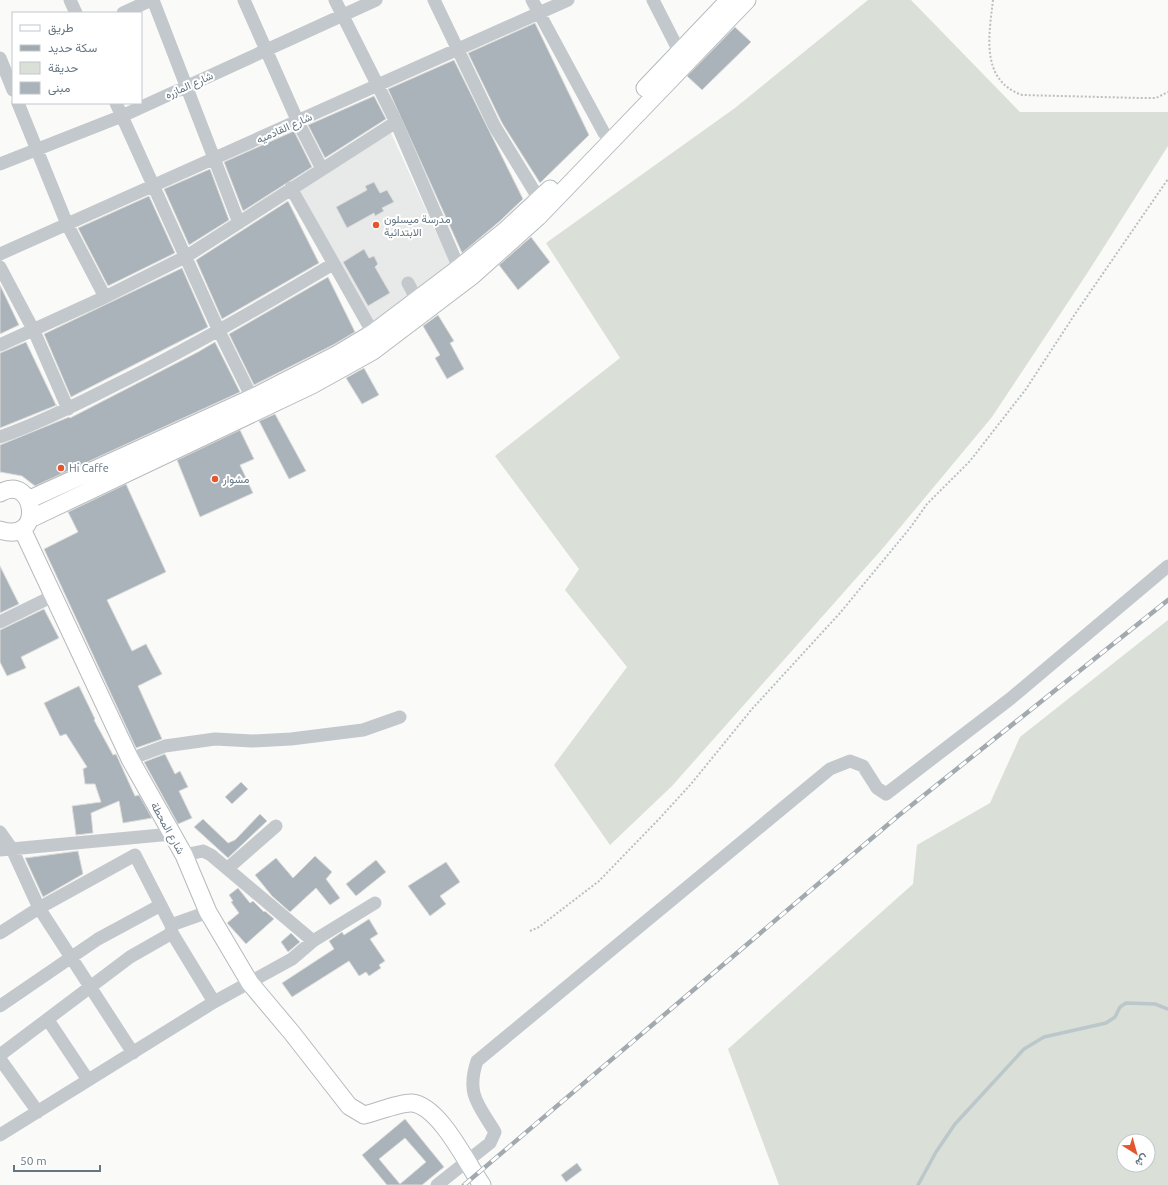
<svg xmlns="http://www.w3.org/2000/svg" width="1168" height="1185" font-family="Ubuntu,Vazirmatn,sans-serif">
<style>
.built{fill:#e8e9e9}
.green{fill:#dadfd7;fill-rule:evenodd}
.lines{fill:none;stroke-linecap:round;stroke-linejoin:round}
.stream{stroke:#bbc7cb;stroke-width:3.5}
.building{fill:#aab3b9;stroke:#dcdcda;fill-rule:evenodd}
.major-casing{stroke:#b5babe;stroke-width:19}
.path{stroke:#bbbfc2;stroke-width:2;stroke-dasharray:2 2;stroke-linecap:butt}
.minor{stroke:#c3c8cc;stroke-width:13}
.major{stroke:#fff;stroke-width:17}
.rail-casing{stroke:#a2aab0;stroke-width:4.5}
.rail{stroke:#fff;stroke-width:3;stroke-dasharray:9;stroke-linecap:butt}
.poi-dot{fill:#e4572e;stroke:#fff;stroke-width:1.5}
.labels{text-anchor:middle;stroke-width:4;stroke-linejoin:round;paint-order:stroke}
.street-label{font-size:11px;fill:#657683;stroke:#fff}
.poi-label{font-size:11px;fill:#657683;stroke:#fff;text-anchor:start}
</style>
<rect width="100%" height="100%" fill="#fafaf8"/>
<path class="built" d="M391,133L450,263L373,323L299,188Z"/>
<path class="green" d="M868,0H911L1020,112H1168V146L1088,272L992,417L883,548L672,786L610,845L554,765L627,667L565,590L579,569L495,456L620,358L546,243L735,108Z
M1168,620V1185H779L728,1049L913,884L917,845L990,803L1020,737ZM1124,1141H1148V1165H1124Z"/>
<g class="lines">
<path class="stream" d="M918,1185L936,1152L955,1124L1024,1049L1044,1037L1106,1023L1115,1017L1120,1007L1126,1003L1155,1004L1168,1009"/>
</g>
<path class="building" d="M535,23L589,135L540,183L502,123L468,53Z
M735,27L751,42L702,90L687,76Z
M454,60L523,199L500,221L462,253L388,89Z
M374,96L386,119L325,158L308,125Z
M294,131L312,167L243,211L224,162Z
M210,169L229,220L189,245L164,189Z
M374,182L380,193L387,190L394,202L382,208L384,211L375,216L374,213L347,228L336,207L367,190L365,186Z
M149,196L175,253L108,286L78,228Z
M288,201L319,263L222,319L196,260Z
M531,237L550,262L518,290L499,265Z
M364,249L369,258L374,256L378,264L375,267L390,293L368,306L343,262Z
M182,268L208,327L71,397L44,334Z
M328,277L355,332L333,345L254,385L229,334Z
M0,285L19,325L0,334Z
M438,315L454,341L450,343L464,369L447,379L435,358L440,355L423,326Z
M26,342L56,405H57L0,428V353Z
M215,342L240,392L238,393L35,486L22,476L0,472V445L69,417L70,418L198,352Z
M364,368L379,395L362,404L346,378Z
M275,414L306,471L289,479L259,421Z
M240,430L254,459L240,465L253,493L200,517L177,460Z
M126,484L166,572L107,600L132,651L146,644L162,674L138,686L162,739L136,748L44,549L78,532L68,512Z
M0,566L19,604L0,613Z
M44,609L59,638L21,657L26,668L7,676L0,662V630Z
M79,686L95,719L94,720L113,755L116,754L135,796L139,795L152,818L123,823L119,801L91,813L93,833L76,835L72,806L101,802L95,784H85L83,769L87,767L66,734L60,736L44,703Z
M165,754L175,774L180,771L188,787L179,791L192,818L178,824L144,762Z
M241,782L248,789L232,804L225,797Z
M260,814L267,821L228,858L194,827L203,819L228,843L235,840Z
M78,851L83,874L43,897L25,858Z
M315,856L332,872L326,879L340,898L330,905L316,888L290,912L272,896L255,875L276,858L293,878Z
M376,860L386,872L356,896L346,884Z
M446,862L460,882L440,896L446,904L430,916L408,886Z
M238,888L250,903L253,901L264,912L265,911L274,919L246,944L227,923L239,913L231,902L233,901L229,895Z
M369,919L378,934L370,939L385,961L379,965L381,968L369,976L366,972L359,976L349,961L292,997L282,983L334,949L329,941L342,932L344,935Z
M291,933L300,942L288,952L281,942Z
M405,1119L444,1167L422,1185H387L362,1155ZM405,1138L426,1162L400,1184L379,1159Z
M577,1163L582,1170L566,1182L561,1175Z"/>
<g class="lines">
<g class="major-casing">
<path id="major" d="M645,88L729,0
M0,493C35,472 46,545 0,530
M28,500L252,398L338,354L373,333L459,268L507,229L550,189
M30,519L312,385L373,351L472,276L538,217L747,0
M22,529L130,759L184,855L208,912L250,983L292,1033L349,1106L364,1115C377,1112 401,1102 412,1103C440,1106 467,1164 482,1185"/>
</g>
<path class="path" d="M993,0C989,35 980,80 1022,95L1140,98H1156L1168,92
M530,931L539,927L599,881L659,819L691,784L752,709L840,613L910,528L927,504L970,461L1026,389L1075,314L1168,179"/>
<path class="minor" d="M70,0L76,13
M153,0L239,223
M244,0L298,122L322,169
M335,0L396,122L459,268
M434,0L495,127L539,199V208
M532,0L604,133
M653,0L679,51L681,60
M123,13L151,0
M0,58L13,90
M18,103L67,224L105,297
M116,103L219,331L252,398
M0,164L122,116L376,0
M291,188L373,333
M0,254L568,0
M0,267L34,331L68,409
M408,283L417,300
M0,345L105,297L187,256L396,122
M0,437C39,423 76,405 113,386C189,349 261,307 333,264
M0,622L53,596
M130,759L165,746L215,739L252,741L291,739L363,730L400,717
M0,832L12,849L39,908L133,1053
M0,850L172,834
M184,855L203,851L211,855L313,941
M228,868L276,826
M171,925L208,912
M0,933L39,908L135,855L171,925L172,933L214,1002
M0,1006L98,939L161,905
M48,1020L88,1080
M0,1055L130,957L172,933
M0,1059L38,1112
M0,1135L214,1002L292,959L313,941L375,903
M437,1185L490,1143L495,1132C478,1104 466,1094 477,1061L830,769L850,761L863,766L877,788L886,794L1010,699L1168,566"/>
<use href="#major" class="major"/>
<g class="rail-casing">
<path id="rail" d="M464,1185L898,816L1168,600"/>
</g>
<use href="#rail" class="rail"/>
</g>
<g class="poi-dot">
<circle cx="376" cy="225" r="4"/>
<circle cx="61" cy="468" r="4"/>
<circle cx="215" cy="479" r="4"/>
</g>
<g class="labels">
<g class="street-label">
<text transform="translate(189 85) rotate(-24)" y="4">شارع المازره</text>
<text transform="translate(284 128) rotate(-24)" y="4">شارع القادميه</text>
<text transform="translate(168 828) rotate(61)" y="4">شارع المحطة</text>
</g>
<g class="poi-label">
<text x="384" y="223">مدرسة ميسلون<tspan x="384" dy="13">الابتدائية</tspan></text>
<text x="69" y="472">Hi Caffe</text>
<text x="223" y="483">مشوار</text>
</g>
</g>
<rect x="12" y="12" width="130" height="92" fill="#ffffff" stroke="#c1c8cd"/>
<rect x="20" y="25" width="20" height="6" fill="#ffffff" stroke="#c1c8cd"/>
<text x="48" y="32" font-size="12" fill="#657683">طريق</text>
<rect x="20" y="45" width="20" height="6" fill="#a2aab0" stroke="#c1c8cd"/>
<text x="48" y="52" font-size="12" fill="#657683">سكة حديد</text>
<rect x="20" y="62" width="20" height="12" fill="#dadfd7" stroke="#c1c8cd"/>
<text x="48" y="72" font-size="12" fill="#657683">حديقة</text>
<rect x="20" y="82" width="20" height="12" fill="#aab3b9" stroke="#c1c8cd"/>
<text x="48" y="92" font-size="12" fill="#657683">مبنى</text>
<g transform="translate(1136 1153) rotate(143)"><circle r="19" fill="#ffffff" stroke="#c1c8cd"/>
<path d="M0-3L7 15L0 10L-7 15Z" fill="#e4572e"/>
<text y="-6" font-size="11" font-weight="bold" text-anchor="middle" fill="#657683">ش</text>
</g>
<path d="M14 1165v6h86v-6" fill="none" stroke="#657683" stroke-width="2"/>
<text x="20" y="1165" font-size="12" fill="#657683" stroke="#ffffff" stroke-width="3" paint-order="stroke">50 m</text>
</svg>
